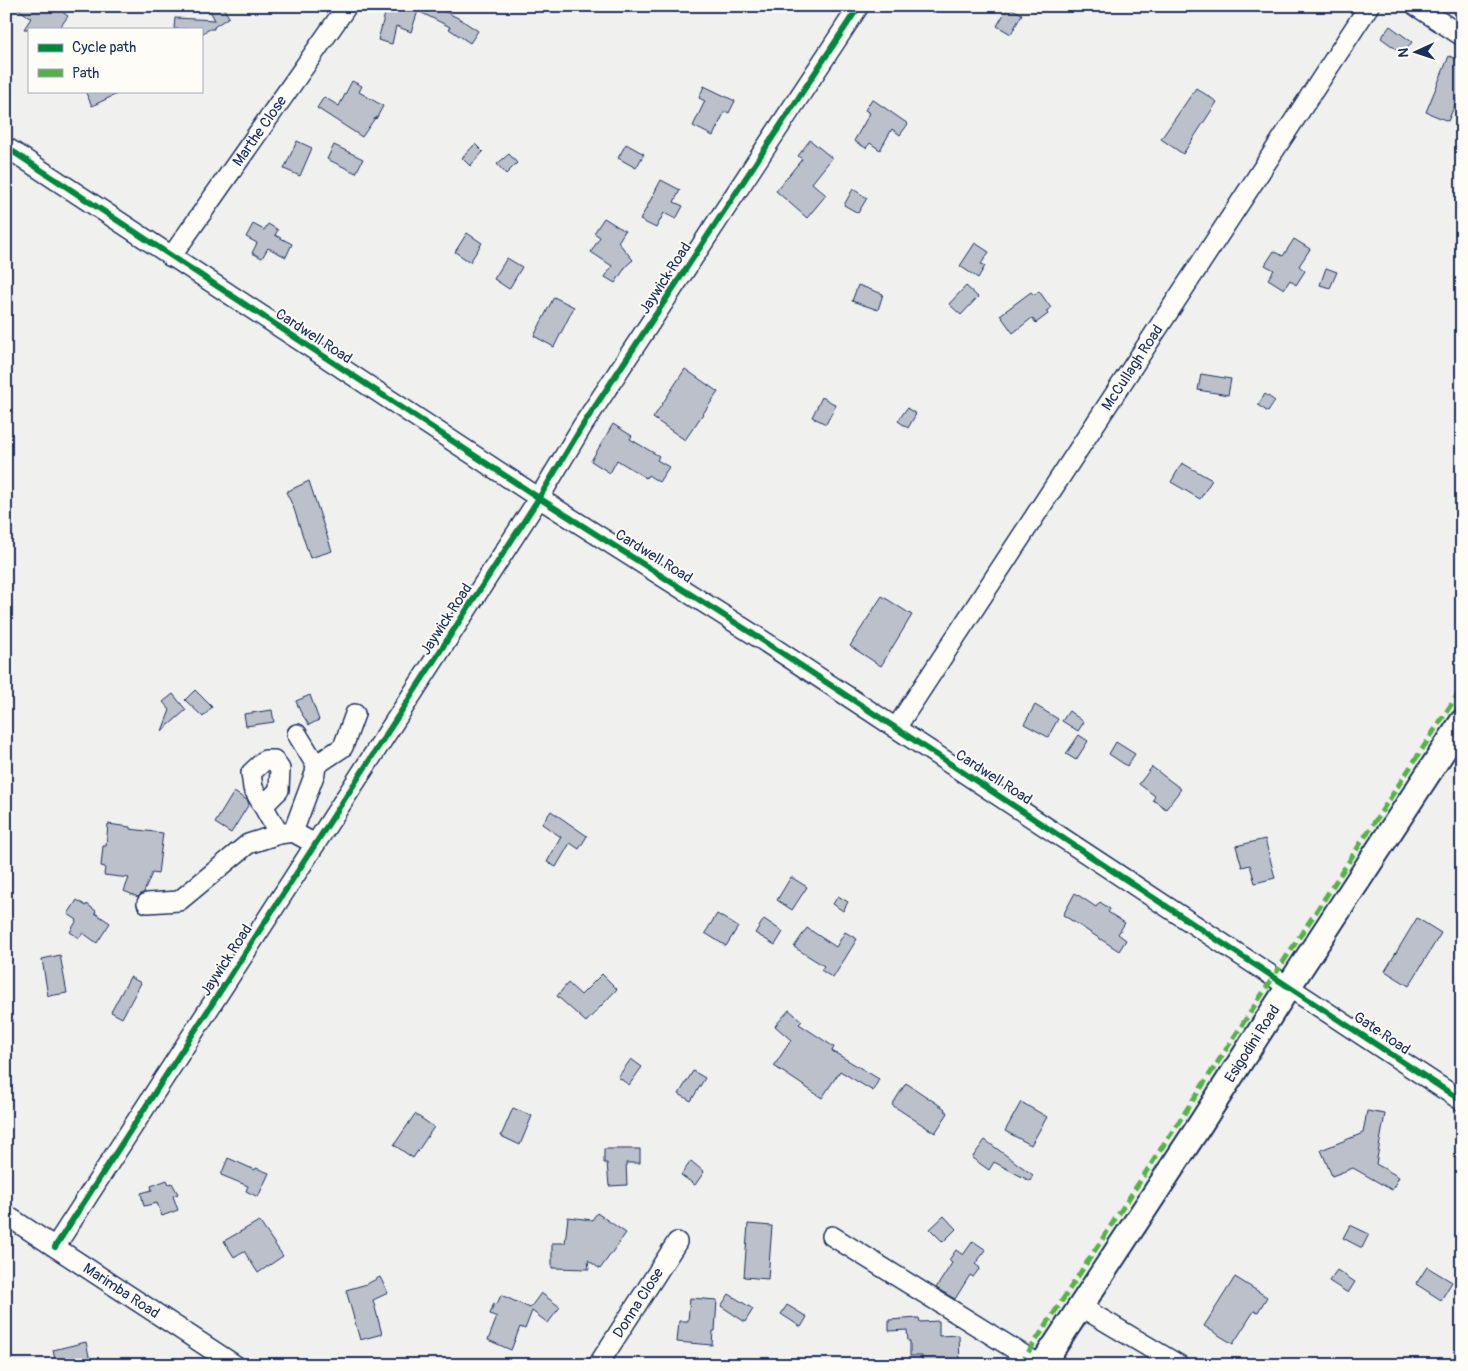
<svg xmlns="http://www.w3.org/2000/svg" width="1468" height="1371" font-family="Pangolin,sans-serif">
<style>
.building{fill:#bbc0ca;stroke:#1b2f5e}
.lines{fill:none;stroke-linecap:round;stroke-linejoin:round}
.minor-casing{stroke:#1b2f5e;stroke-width:22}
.major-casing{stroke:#1b2f5e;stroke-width:28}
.minor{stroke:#fdfcf7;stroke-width:19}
.major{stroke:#fdfcf7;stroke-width:24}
.quiet{stroke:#55b248;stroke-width:5;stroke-dasharray:10 5;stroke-linecap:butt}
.cycleway-casing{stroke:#fdfcf7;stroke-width:9}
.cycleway{stroke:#00873e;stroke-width:6}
.labels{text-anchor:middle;stroke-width:4;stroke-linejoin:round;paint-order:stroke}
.street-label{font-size:15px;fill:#1b2f5e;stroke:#fdfcf7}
</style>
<rect width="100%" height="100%" fill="#f0f0ee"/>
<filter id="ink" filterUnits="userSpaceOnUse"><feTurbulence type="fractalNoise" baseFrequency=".02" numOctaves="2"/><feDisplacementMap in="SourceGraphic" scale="10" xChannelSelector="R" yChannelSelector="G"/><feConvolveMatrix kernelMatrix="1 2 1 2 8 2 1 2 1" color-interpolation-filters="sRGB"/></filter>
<g filter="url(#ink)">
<path class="building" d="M14,6H54L68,16L59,29H24L31,18Z
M217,6H222L229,17L214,27V29H210L201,34V29H174L175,18L215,20L210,11Z
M387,6H434L460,19L478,31L470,43L449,29L450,27L418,11L411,32L396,26L392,44L378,40Z
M1008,7L1022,14L1011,34L997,26Z
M1390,26L1412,42L1403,54L1381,38Z
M1449,56L1462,61V88L1448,121L1426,112Z
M352,81L362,86L359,92L383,106L376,119L375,118L362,137L317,108L324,97L339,106Z
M704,86L735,101L729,113L725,111L713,136L693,126L705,101L699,98Z
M1196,88L1217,102L1183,154L1161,139Z
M85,91H123L92,106Z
M872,99L908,124L900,135L892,129L880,150L870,143L866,148L854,141L870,113L865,110Z
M810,140L832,158L812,183L826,195L807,218L776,191L802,159L798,156Z
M297,141L312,148L300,176L284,169Z
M475,144L483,152L470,166L462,158Z
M626,144L644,154L636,168L618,158Z
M334,145L363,159L356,173L327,159Z
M509,154L517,163L506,174L497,164Z
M661,180L680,190L674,202L683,206L676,219L664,213L656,228L640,220Z
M853,189L867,198L858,213L844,205Z
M604,218L625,231L618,242L633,260L627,265L615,283L605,277L612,266L591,252L600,237L594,233Z
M253,224L264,230L268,224L278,230L275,235L292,244L286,257L268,248L262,258L252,253L257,243L246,237Z
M467,233L482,243L470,262L455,252Z
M1294,239L1310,249L1299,266L1305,271L1296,285L1290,280L1284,289L1268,279L1274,270L1265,265L1274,251L1283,256Z
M975,243L989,252L981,264L985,266L978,278L960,266Z
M507,258L522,267L509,289L494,279Z
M1326,268L1337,272L1330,288L1320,285Z
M858,285L883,294L878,310L852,301Z
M966,286L978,297L961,315L949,304Z
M1039,291L1051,308L1046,311L1048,314L1036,323L1032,318L1013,333L1000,315L1031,292L1034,295Z
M554,297L574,307L554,347L534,336Z
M685,369L718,392L685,440L653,418Z
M1201,374L1231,379L1228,395L1198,390Z
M1265,394L1275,401L1268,412L1258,405Z
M822,397L836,405L826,424L812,417Z
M907,408L916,414L908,428L898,421Z
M613,424L632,436L630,439L659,456L657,460L669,467L659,482L648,475L646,478L617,460L610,473L591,461Z
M1182,463L1212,480L1200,499L1171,482Z
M309,481L332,551L310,558L293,506L286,492Z
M882,596L912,615L881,666L850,646Z
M195,690L212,707L203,717L185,700Z
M173,694L186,710L162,731L170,710L163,702Z
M310,695L319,720L309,725L300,711L296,701Z
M1035,705L1058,719L1048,737L1024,724Z
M272,710L274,722L246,726L244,714Z
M1069,711L1084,722L1078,731L1062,721Z
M1079,735L1088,741L1076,760L1066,754Z
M1116,742L1135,754L1127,766L1109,754Z
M1152,767L1181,789L1166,809L1153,800L1155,796L1139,784Z
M234,792L247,800L249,804L231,833L215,823Z
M551,811L587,836L579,849L570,843L556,867L547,862L561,837L542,824Z
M108,824L130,827V829L163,833L158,874L152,873L144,892L138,897L124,891L129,878L104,875L105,867L101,866L103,846H106Z
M1265,839L1275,878L1255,883L1250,865L1242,867L1236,846Z
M791,877L807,887L792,910L777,900Z
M1075,893L1096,907L1100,902L1110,909L1108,912L1125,923L1118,934L1126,940L1119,951L1063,915Z
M838,896L848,902L843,911L833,904Z
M77,900L86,906L87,904L96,911L95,913L110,923L97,943L83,933L79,938L70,932L77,920L68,914Z
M717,914L738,927L726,946L705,933Z
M1417,918L1441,933L1409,986L1385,971Z
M764,919L783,932L775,945L755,933Z
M807,928L836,947L845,932L857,939L833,978L821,970L824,966L794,947Z
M60,955L67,993L48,996L42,959Z
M602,974L617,989L586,1022L557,996L568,983L581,995Z
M130,977L141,983L122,1018L111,1012Z
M789,1010L802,1021L799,1024L834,1047L832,1051L879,1079L873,1091L840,1071L822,1098L774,1066L791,1040L775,1026Z
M631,1059L642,1067L629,1085L618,1077Z
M693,1071L705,1078L691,1101L679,1094Z
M906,1083L945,1109L944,1110L948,1113L935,1133L892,1105Z
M1021,1102L1047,1117L1031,1145L1005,1131Z
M513,1108L532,1116L520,1145L501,1136Z
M1367,1111L1385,1114L1376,1164L1399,1177L1392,1190L1353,1168L1332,1176L1321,1150L1363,1133Z
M415,1114L434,1127L413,1158L394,1145Z
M985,1140L1033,1175L1030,1181L994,1162L989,1170L972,1158Z
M604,1149H640V1163H626L627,1185L609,1186L607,1163H604Z
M228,1158L255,1170L256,1168L269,1173L258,1197L246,1191L248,1186L221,1175Z
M691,1161L704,1172L695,1185L681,1175Z
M167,1180L169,1184L172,1183L178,1194L173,1196L178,1210L162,1216L157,1203L144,1206L141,1193L152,1190L151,1186Z
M597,1213L626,1233L600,1269L588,1260L589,1269L552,1268V1243H565L568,1217L592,1220Z
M944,1216L956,1229L943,1242L930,1229Z
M259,1221L283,1256L258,1273L244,1251L234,1257L224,1241Z
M748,1224L772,1226L768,1279L744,1277Z
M1350,1225L1369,1234L1362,1248L1343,1238Z
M973,1241L986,1250L975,1264L980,1268L973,1277L970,1275L955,1299L936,1288L952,1263L949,1260L956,1250L963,1255Z
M1427,1267L1452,1282L1441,1300L1416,1284Z
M1337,1270L1355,1282L1348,1293L1329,1281Z
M380,1277L388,1293L373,1300L382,1334L360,1340L346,1290L367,1284Z
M1235,1277L1267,1297L1258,1312L1254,1311L1233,1344L1204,1326Z
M541,1293L560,1307L548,1323L532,1311L525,1329L520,1327L511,1350L488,1340L497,1317L490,1314L494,1303L497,1304L501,1295L530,1308Z
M729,1294L753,1309L745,1322L721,1306Z
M690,1298L717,1300L715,1331H713L712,1345L677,1342L679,1321H688Z
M787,1305L807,1317L801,1327L781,1314Z
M919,1318L920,1322L939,1321V1336L959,1335L960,1365H922V1356H910V1341H908L907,1330L889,1331V1320Z
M86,1342L91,1365H56L53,1350Z"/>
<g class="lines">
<g class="minor-casing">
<g id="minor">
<path d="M1416,6L1462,36"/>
<path d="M6,147L539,498L753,634L1462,1101"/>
<path id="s1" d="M171,257L347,6"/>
<path id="s2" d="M896,728L1369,6"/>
<path d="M316,765L343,747L355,714"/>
<path d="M263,806L279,790L280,769L274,760H265L251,773L253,788L279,834"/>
<path d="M293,832L315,773L316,765L297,734"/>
<path d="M147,903L179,901L248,844L279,834L293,832L315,844"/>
<path id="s3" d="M6,1215L235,1365"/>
<path d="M832,1236L1040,1365"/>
<path d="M55,1247L539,498L583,425L859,6"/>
<path d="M1081,1307L1179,1365"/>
<path id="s4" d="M598,1365L677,1242"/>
</g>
</g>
<g class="major-casing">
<g id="major">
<path id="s5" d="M1042,1365L1196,1131L1289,986L1462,722"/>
</g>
</g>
<use href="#minor" class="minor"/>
<use href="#major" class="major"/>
<path class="quiet" d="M1020,1365L1462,688"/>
<g class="cycleway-casing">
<path id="cycleway" d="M6,147L539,498L753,634L1462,1101
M55,1247L539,498L583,425L859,6"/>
</g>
<use href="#cycleway" class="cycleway"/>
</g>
</g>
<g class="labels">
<g class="street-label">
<text dy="5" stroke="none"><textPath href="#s1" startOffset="154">Marthe Close</textPath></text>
<text transform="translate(665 278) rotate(-57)" y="5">Jaywick Road</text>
<text transform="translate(314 336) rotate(33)" y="5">Cardwell Road</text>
<text dy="5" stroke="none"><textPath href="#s2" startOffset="431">McCullagh Road</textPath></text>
<text transform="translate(654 556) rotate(32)" y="5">Cardwell Road</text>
<text transform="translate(446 619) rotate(-57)" y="5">Jaywick Road</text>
<text transform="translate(994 777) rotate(33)" y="5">Cardwell Road</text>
<text transform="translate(226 960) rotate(-57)" y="5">Jaywick Road</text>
<text transform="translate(1382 1033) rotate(34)" y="5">Gate Road</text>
<text dy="5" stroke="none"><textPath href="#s5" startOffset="384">Esigodini Road</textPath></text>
<text dy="5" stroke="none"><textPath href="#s3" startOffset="138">Marimba Road</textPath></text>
<text dy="5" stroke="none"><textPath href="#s4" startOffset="74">Donna Close</textPath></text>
</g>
</g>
<rect width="1468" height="1371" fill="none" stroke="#fdfcf7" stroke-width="25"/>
<rect x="12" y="12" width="1443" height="1346" fill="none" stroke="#1b2f5e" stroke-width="2" filter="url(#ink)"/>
<rect x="28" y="28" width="175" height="65" fill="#fdfcf7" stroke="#a3aaba"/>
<rect x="38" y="44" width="25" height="8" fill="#00873e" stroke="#a3aaba"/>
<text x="72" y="52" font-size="15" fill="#1b2f5e">Cycle path</text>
<rect x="38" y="69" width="25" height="8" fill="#55b248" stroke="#a3aaba"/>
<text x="72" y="78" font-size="15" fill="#1b2f5e">Path</text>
<g transform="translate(1416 52) rotate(267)" stroke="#fdfcf7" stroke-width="4" paint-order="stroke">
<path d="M0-4L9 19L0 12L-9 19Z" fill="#1b2f5e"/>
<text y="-8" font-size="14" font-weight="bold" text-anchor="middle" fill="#1b2f5e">N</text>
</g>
</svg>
